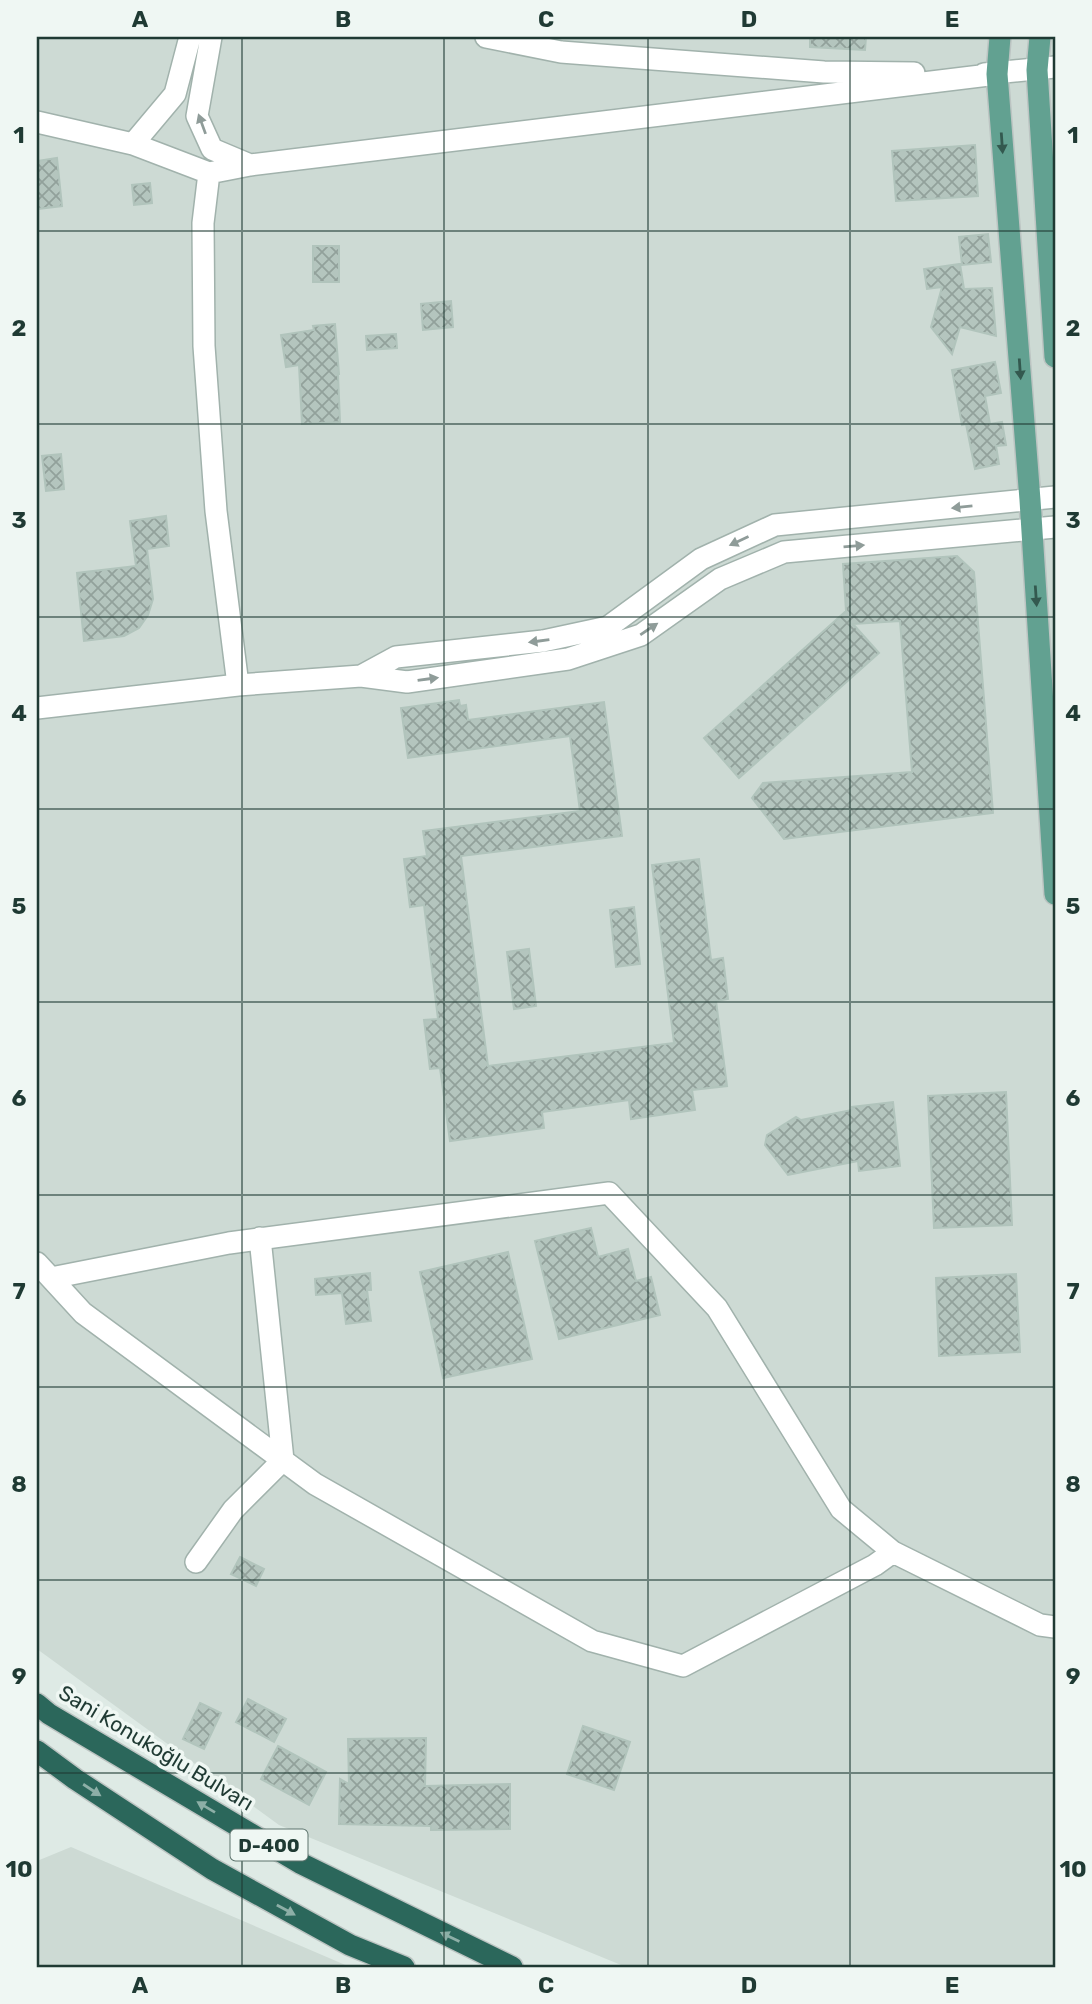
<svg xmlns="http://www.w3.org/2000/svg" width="1092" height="2004" font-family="Rubik,sans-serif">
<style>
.built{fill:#cddad4}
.building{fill:url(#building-cross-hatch);stroke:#b1c4bc;stroke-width:2}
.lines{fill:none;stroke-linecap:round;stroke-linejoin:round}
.minor-casing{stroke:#a1b2ac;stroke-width:24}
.major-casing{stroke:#bcc4c2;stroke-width:24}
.highway-casing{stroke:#bcc4c2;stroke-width:24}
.minor{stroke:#fff;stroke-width:21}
.major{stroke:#62a191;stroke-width:21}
.highway{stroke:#2b675b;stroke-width:21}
.oneway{fill:#8f9c99}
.oneway2{fill:#33594f}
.oneway3{fill:#8dafa7}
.grid{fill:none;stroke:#1f3a33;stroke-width:2;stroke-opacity:0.55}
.labels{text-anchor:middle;stroke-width:7;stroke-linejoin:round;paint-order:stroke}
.shield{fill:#eff7f3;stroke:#5d736d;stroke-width:2}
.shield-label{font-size:19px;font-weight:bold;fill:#1f3a33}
.street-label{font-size:21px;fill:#1f3a33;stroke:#eff7f3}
.neatline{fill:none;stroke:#1f3a33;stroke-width:2.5}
.grid-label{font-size:23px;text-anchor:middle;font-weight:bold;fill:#1f3a33}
</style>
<defs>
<pattern id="building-cross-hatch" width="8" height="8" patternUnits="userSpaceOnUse" patternTransform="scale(1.75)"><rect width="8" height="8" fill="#b4c5be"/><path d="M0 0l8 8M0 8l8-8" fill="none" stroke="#92a19b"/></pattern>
</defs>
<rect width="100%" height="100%" fill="#deeae5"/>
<path class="built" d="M37,37H1055V1967H626L279,1825L37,1649Z
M71,1847L350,1967H37V1861Z"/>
<path class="building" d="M810,37H866L865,50L810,47Z
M975,145L978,196L896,201L892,151Z
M57,158L62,206L37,209V161Z
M150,183L152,203L134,205L132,185Z
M988,234L991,262L962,265L959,237Z
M313,246H339V282H313Z
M960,264L964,289L992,288L996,336L960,327L952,354L931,327L942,287L927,289L924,269Z
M451,301L453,327L423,330L421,304Z
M335,324L339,374H338L340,422L302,424L299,365L286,367L281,335L314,330L313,326Z
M396,334L397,348L367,350L366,336Z
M995,362L1001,393L985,396L990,424L1002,422L1006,445L996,446L999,464L975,469L966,424L962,425L952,370Z
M61,454L64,489L46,491L42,456Z
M166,516L169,546L147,549L153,599L148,615L139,628L124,636L84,641L77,573L136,566L130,521Z
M957,556L974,572L993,813L784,839L752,798L763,783L912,772L900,621L853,624L879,653L739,778L704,738L846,611L843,564Z
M459,700L460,706L466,705L468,720L604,702L622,836L461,856L488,1066L674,1043L652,865L699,859L711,960L723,958L728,999L716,1001L727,1086L692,1090L695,1110L631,1119L629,1100L542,1112L544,1128L450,1141L440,1068L430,1069L424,1020L438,1019L424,905L410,907L404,859L427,856L423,831L580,811L570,736L408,758L401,708Z
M634,907L640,964L616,967L610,910Z
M529,949L536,1006L514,1009L507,952Z
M1006,1092L1012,1225L934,1228L928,1096Z
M893,1102L900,1166L859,1171L858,1161L788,1175L765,1145L767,1135L796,1117L801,1120L852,1110V1107Z
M591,1228L598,1257L628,1249L636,1281L651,1277L660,1315L559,1339L535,1241Z
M508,1252L532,1359L443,1378L420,1272Z
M370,1273L371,1290H367L371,1321L346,1324L342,1293L316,1295L315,1279Z
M1016,1274L1020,1352L939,1356L936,1278Z
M240,1557L264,1569L256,1586L231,1574Z
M248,1699L286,1719L274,1742L236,1722Z
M200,1703L221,1713L204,1749L183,1739Z
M583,1726L630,1742L614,1790L567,1774Z
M426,1738L425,1786L510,1784V1829L431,1830V1826L339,1824L340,1779L349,1784L348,1739Z
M278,1746L326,1772L309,1805L261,1779Z"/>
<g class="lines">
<g class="minor-casing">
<path id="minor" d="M211,37L197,116L212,149L250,165
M486,37L561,52L824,72L914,73
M984,74L1055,67
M37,122L133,144L209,173L250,165L997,74
M133,144L175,94L190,37
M209,173L203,223L204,346L216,511L238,685L361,676L407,682L568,659L641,635L720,579L784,552L1055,527
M361,676L396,657L543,641L608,627L701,559L775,525L1055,497
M37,708L238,685
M37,1263L83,1313L315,1484L592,1641L683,1666L875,1565L893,1552
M51,1278L229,1243L609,1193L717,1308L841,1509L893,1552L1040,1625L1055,1627
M196,1562L233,1510L283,1460L260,1238"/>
</g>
<g class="major-casing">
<path id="major" d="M1000,37L997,74L1030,500L1055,894
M1040,37L1037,70L1055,357"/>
</g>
<g class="highway-casing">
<path id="highway" d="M37,1704L49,1714L300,1863L512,1967
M37,1751L75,1779L212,1869L350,1945L404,1967"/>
</g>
<use href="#minor" class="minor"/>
<use href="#major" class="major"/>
<use href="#highway" class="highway"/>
</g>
<defs><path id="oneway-solid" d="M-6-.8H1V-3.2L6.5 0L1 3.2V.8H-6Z" transform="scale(1.75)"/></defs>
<g class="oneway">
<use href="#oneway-solid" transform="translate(202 124) rotate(-110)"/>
<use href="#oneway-solid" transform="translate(962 507) rotate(174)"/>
<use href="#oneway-solid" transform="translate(739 541) rotate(155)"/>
<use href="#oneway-solid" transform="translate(854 546) rotate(-5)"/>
<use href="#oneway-solid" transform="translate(649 629) rotate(-34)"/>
<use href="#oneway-solid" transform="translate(539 641) rotate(172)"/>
<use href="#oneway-solid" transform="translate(428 679) rotate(-8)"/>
</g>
<g class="oneway2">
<use href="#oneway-solid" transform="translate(1002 143) rotate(86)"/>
<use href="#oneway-solid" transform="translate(1020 369) rotate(86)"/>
<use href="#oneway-solid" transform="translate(1036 596) rotate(86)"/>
</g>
<g class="oneway3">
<use href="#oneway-solid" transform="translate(92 1790) rotate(33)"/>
<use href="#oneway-solid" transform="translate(206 1807) rotate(-149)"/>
<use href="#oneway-solid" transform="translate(286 1910) rotate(29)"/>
<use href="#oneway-solid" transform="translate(450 1937) rotate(-154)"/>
</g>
<path class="grid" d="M242,37V1967M444,37V1967M648,37V1967M850,37V1967M37,231H1055M37,424H1055M37,617H1055M37,809H1055M37,1002H1055M37,1195H1055M37,1387H1055M37,1580H1055M37,1773H1055"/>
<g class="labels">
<rect class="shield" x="230.5" y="1829.5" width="77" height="31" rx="5"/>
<g class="shield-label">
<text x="269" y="1852">D-400</text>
</g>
<g class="street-label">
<text transform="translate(156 1748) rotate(31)" y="7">Sani Konukoğlu Bulvarı</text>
</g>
</g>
<rect width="1092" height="2004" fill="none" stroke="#eff7f3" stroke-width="77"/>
<rect x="38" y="38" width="1016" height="1928" class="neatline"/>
<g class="grid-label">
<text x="140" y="27">A</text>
<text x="343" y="27">B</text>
<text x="546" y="27">C</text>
<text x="749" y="27">D</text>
<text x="952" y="27">E</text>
<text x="19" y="143">1</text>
<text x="1073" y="143">1</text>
<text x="19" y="336">2</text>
<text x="1073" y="336">2</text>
<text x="19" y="528">3</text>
<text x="1073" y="528">3</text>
<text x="19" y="721">4</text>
<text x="1073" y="721">4</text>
<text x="19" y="914">5</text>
<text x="1073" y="914">5</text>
<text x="19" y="1106">6</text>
<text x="1073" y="1106">6</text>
<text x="19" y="1299">7</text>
<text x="1073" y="1299">7</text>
<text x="19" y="1492">8</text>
<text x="1073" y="1492">8</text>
<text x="19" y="1684">9</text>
<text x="1073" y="1684">9</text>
<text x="19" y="1877">10</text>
<text x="1073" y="1877">10</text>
<text x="140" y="1993">A</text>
<text x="343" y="1993">B</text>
<text x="546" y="1993">C</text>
<text x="749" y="1993">D</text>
<text x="952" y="1993">E</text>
</g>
</svg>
